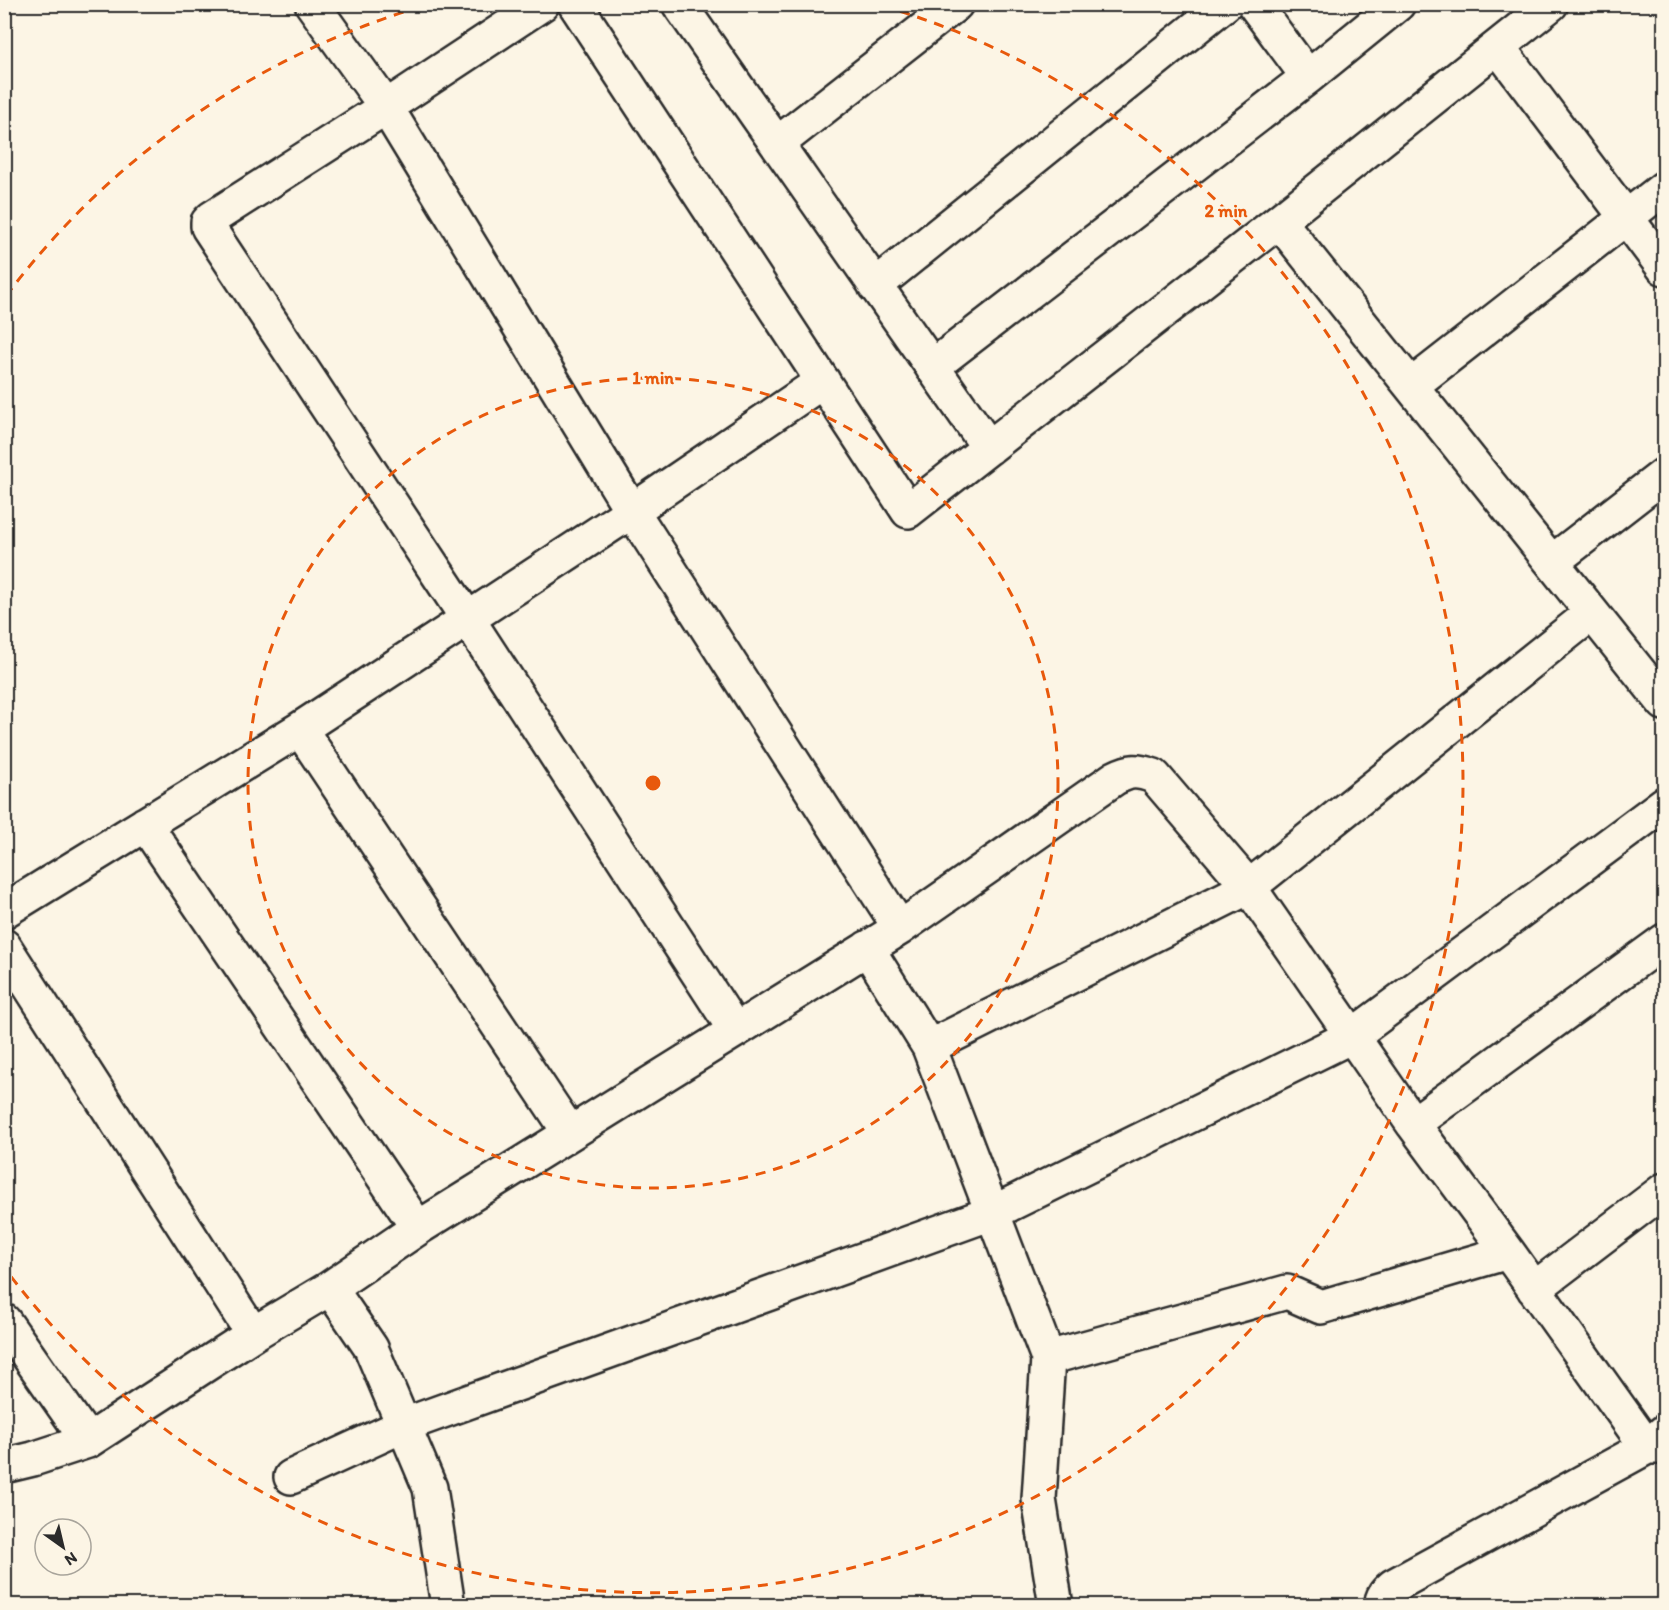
<svg xmlns="http://www.w3.org/2000/svg" width="1669" height="1610" font-family="Itim,sans-serif">
<style>
.lines{fill:none;stroke-linecap:round;stroke-linejoin:round}
.minor-casing{stroke:#2b2b2b;stroke-width:38}
.minor{stroke:#fcf5e5;stroke-width:33}
.ring{fill:none;stroke:#e8590c;stroke-width:3;stroke-dasharray:10 8}
.centre{fill:#e8590c;stroke:#fcf5e5;stroke-width:3}
.ring-label{font-size:18px;text-anchor:middle;font-weight:bold;fill:#e8590c;stroke:#fcf5e5;stroke-width:5;stroke-linejoin:round;paint-order:stroke}
</style>
<rect width="100%" height="100%" fill="#fcf5e5"/>
<filter id="ink" filterUnits="userSpaceOnUse"><feTurbulence type="fractalNoise" baseFrequency=".0167" numOctaves="2"/><feDisplacementMap in="SourceGraphic" scale="12" xChannelSelector="R" yChannelSelector="G"/><feConvolveMatrix kernelMatrix="1 2 1 2 8 2 1 2 1" color-interpolation-filters="sRGB"/></filter>
<g filter="url(#ink)">
<g class="lines">
<g class="minor-casing">
<path id="minor" d="M312,4L386,107L632,511L900,928
M542,4L386,107L212,218L208,222V227L467,618L735,1030
M575,4L908,511L1279,221L1551,4
M679,4L989,448
M1254,4L1308,77
M1498,47L1664,268
M777,144L956,4
M1279,221L1664,703
M875,286L1225,4
M932,367L1308,77L1398,4
M1411,386L1664,188
M1552,562L1664,475
M300,729L570,1133
M145,824L418,1228
M4,911L300,729L632,511L823,381
M1664,941L1413,1124L1508,1252L1647,1447L1664,1432
M4,946L253,1334
M867,948L929,1047L1048,1358L1039,1499L1056,1606
M929,1047L1249,887L1592,613
M330,1288L371,1348L430,1488L448,1606
M1534,1289L1664,1190
M4,1321L88,1441L253,1334L330,1288L418,1228L900,928L1115,778C1131,770 1136,770 1154,776L1249,887L1413,1124
M1048,1358L1287,1292L1321,1307L1508,1252
M4,1466L33,1459L88,1441
M291,1477L404,1425L992,1213L1352,1036L1664,804
M1382,1606C1381,1597 1386,1592 1393,1586L1647,1447H1664"/>
</g>
<use href="#minor" class="minor"/>
</g>
</g>
<g class="ring">
<circle cx="653" cy="783" r="405"/>
<path d="M6 296A810 810 0 0 1 423 6M883 6A810 810 0 1 1 6 1270"/>
</g>
<circle cx="653" cy="783" r="9" class="centre"/>
<g class="ring-label">
<text x="1226" y="217">2 min</text>
<text x="653" y="384">1 min</text>
</g>
<rect width="1669" height="1610" fill="none" stroke="#fcf5e5" stroke-width="24"/>
<rect x="12" y="12" width="1645" height="1586" fill="none" stroke="#2b2b2b" stroke-width="2" filter="url(#ink)"/>
<g transform="translate(63 1547) rotate(146)"><circle r="28" fill="#fcf5e5" stroke="#a8a49b" stroke-width="1.5"/>
<path d="M0-4.5L10 22L0 15L-10 22Z" fill="#2b2b2b"/>
<text y="-9" font-size="16" font-weight="bold" text-anchor="middle" fill="#2b2b2b">N</text>
</g>
</svg>
